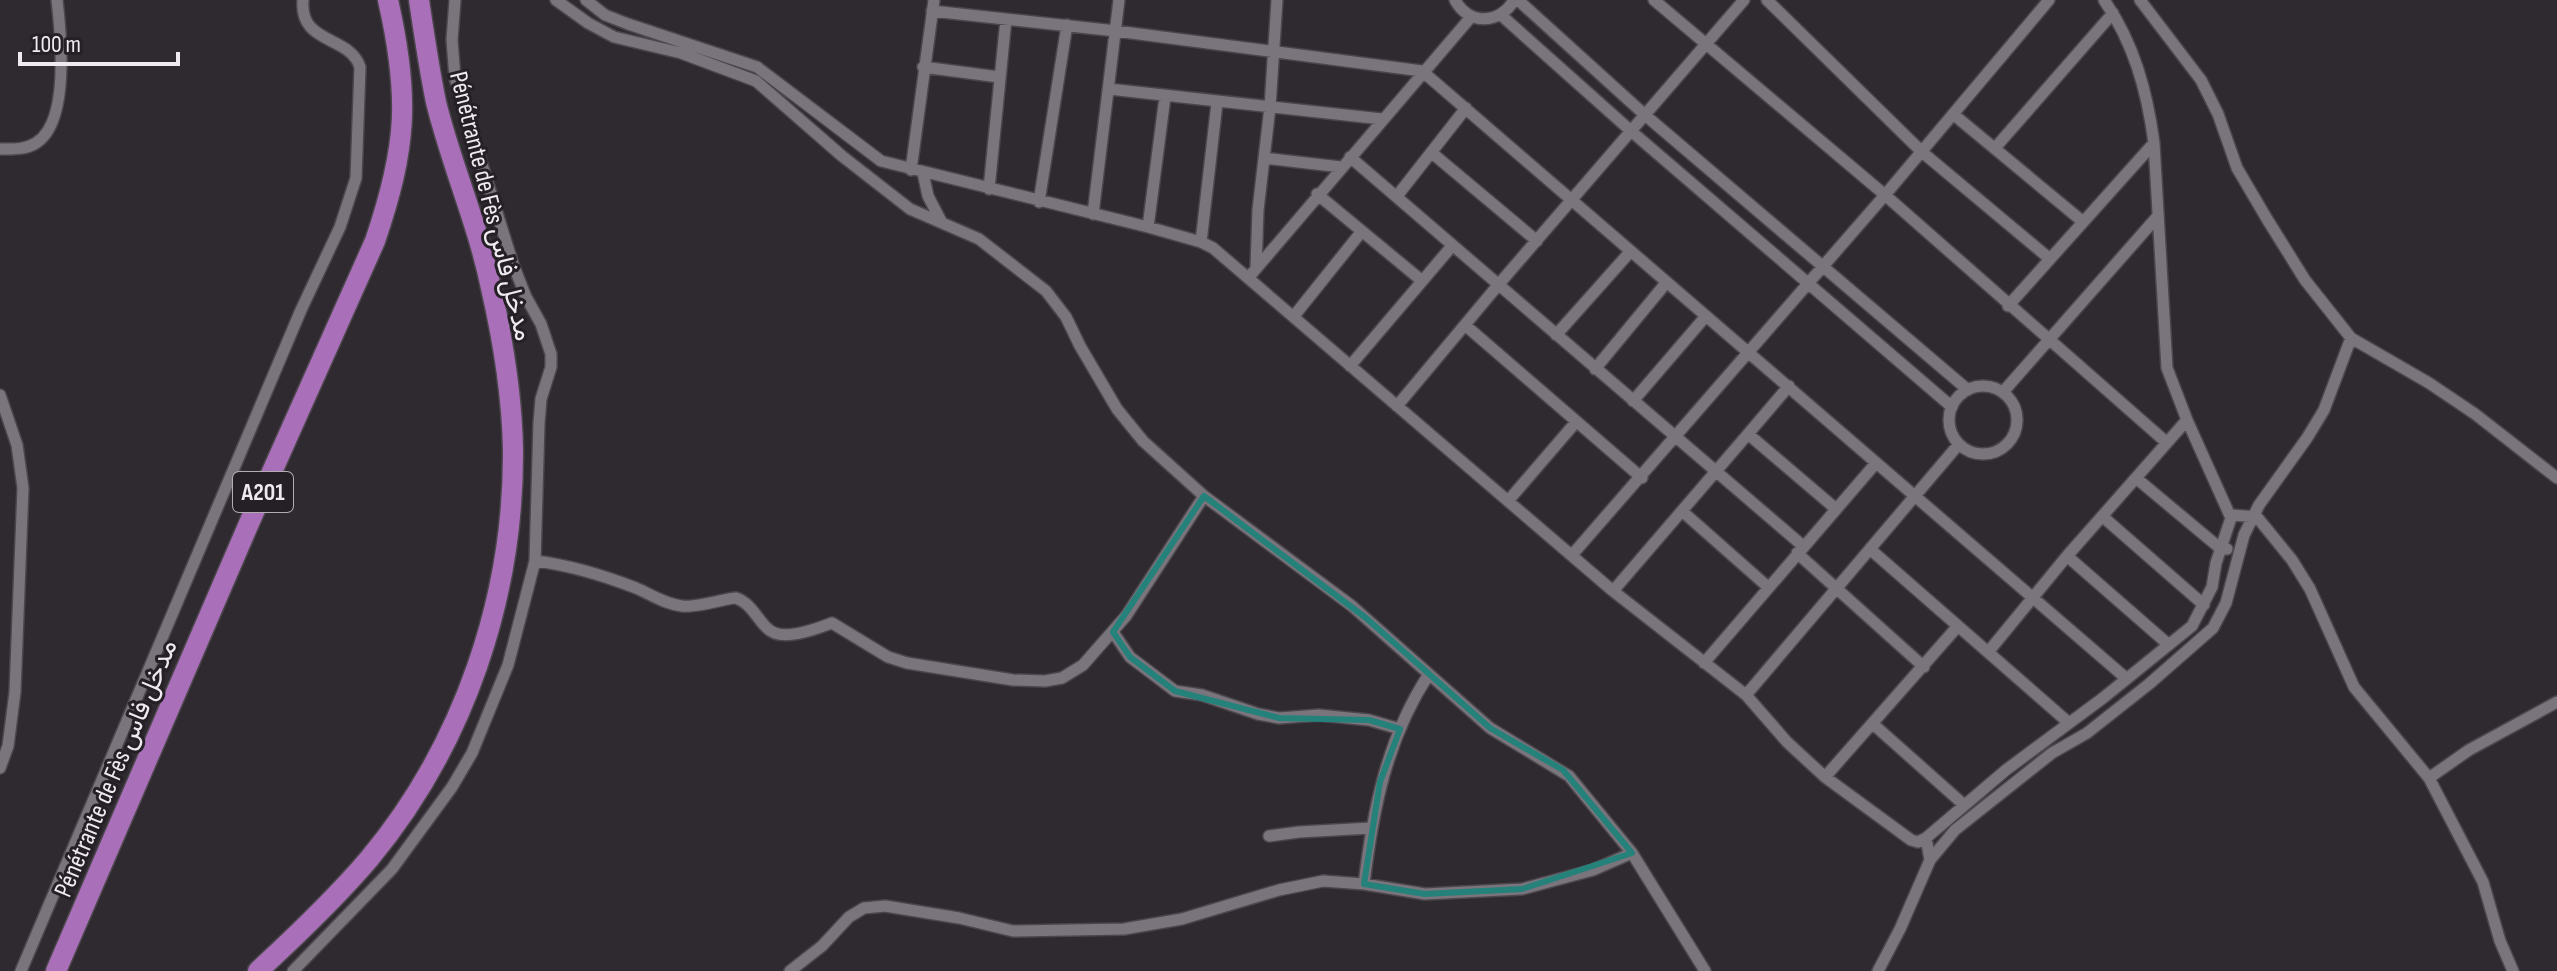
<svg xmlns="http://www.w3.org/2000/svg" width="2557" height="971" font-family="'Sofia Sans Condensed',Vazirmatn,sans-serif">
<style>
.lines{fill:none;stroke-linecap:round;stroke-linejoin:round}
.minor-casing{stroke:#4b464c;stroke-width:14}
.motorway-casing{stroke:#4b464c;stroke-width:23}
.minor{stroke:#7a747c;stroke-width:11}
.motorway{stroke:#a96fb8;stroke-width:20}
.marked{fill:none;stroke:#25827b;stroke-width:6;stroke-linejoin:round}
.labels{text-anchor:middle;stroke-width:6;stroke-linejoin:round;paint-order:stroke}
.shield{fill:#252026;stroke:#b2adb3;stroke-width:2}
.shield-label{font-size:24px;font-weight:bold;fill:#eeeaef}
.street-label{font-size:26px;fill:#eeeaef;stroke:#252026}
</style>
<rect width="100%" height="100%" fill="#2f2930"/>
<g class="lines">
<g class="minor-casing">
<path id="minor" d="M556,0L588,23L614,37L681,53L756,81L842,156L910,209L979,239L1046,291L1066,317L1080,346L1117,409L1143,441L1204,496L1352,606L1490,728L1569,776L1632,853L1705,971
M586,0L605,15L628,24L757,67L881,161L1148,227L1201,242L1213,248L1613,591L1746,695L1787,742L1825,777L1911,840L1918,842L1926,838
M1455,0C1468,25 1500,25 1514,0
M1518,0L1645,115L1968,390
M1654,0L1885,195L2166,442
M1767,0L1922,152L2050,259
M2140,0L2201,80L2218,114L2237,168L2267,219L2305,280L2351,338L2429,383L2475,414L2557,478
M932,11L1116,31L1422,71L2127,679
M1501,15L1631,131L1952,407
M923,67L999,77
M1109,89L1382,119
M1953,114L2082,221
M1995,148L2113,13
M0,149C12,149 25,150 36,143C70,122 61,34 57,0
M1432,153L1537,241
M1350,157L1803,546
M1264,158L1341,167
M911,170L934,0
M923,173L928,196L942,223
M989,189L1006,19
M1317,194L1421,280
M1397,196L1466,108
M1039,202L1067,25
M1093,214L1119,0
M1148,227L1165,97
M1201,242L1217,103
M1256,268L1258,210L1270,107L1277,0
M1249,277L1471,17
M2008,306L2154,143
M1294,316L1362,231
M1465,325L1642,478
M1556,335L1630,252
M1350,366L1452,246
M1595,369L1666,283
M1949 420a34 34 0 1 1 68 0a34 34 0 1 1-68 0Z
M2003,392L2157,217
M0,395L17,445L23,488L15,692L8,746L0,768
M1633,401L1706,316
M1397,406L1499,284L1744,0
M1748,434L1789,386
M2136,478L2221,549H2227
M1508,501L1576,422
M1683,512L1768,587
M2232,515L2257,517L2292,560L2310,589L2354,687L2429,778
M2102,516L2204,605
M1871,550L2069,723
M1797,553L1924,667
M1572,555L1885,195L2049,0
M2067,556L2169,645
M535,561C569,565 605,576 636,588C652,595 665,604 682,606C697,608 731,597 736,598C751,603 757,619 767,628C781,643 816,629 832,623L888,657L907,663L1013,680L1045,681L1062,678L1083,665L1126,616L1204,496
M1613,591L1748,434L1836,509
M1113,632L1130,657L1175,691L1202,695L1258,714L1279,718L1319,715L1369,720L1400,729
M1989,651L2067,556L2187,420
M1704,663L1876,463
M1746,695L1959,444
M1873,724L1963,804
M1825,777L1958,626
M1269,836L1299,832L1371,828
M1930,860L1955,830L2052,753L2087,733L2149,684L2213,628L2226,603L2244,535L2259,505L2307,438L2324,410L2351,338
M1364,884C1373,809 1387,738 1429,674
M21,971L301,310L340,227L356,178L360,67C350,35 299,45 303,0
M293,971L392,869L452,787L472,753L508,665L535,561L539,423L541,399L551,367V354L541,324L526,297L513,264L455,78L452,40L455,0
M790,971L822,946L849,917L864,908L885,906L959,918L1013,931L1124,929L1182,919L1279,890L1323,881L1364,884L1425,894L1522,889L1593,870L1632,853
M1878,971L1900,929L1930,860L1926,838L2006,770L2103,698L2192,626L2212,587L2216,563L2231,518L2187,420L2167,368L2154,143C2147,91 2134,43 2104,0
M2513,971L2500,941L2483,882L2429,778L2469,750L2557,702"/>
</g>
<g class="motorway-casing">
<path id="motorway" d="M56,971L250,521L375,241C407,147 410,97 388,0
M258,971C297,935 335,899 369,859C464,745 514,597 513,450C512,396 503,340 491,288C478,224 451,164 436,102C429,68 424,34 419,0"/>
</g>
<use href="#minor" class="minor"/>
<use href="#motorway" class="motorway"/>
</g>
<path class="marked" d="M1204,496L1366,618L1490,728L1563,770L1632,853L1522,889L1425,894L1364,884L1380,782L1400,729L1369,720L1279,718L1175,691L1130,657L1113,632Z"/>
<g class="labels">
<rect class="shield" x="233" y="472" width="60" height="40" rx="6"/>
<g class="shield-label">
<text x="263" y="500">A201</text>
</g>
<g class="street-label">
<text transform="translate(492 206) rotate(76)" y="9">Pénétrante de Fès مدخل فاس</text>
<text transform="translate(115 768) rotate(-67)" y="9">Pénétrante de Fès مدخل فاس</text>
</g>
</g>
<path d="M20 52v12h158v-12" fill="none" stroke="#eeeaef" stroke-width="4"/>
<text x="32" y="52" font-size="24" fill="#eeeaef" stroke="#252026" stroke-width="6" paint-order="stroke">100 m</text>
</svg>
